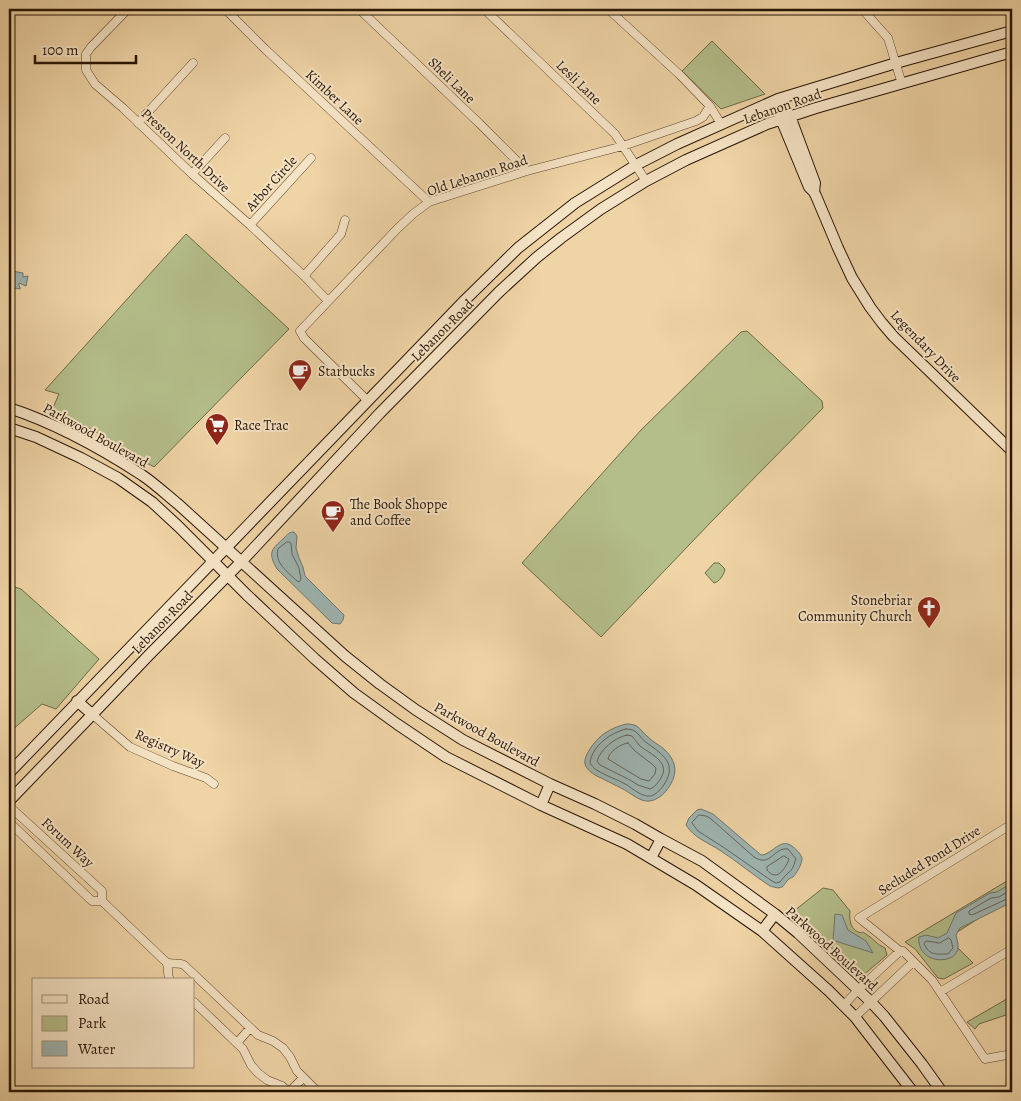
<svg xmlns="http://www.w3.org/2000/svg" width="1021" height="1101" font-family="Alegreya,serif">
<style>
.green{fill:#b4be8a;stroke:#6e6948}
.water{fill:#9eb5b2;stroke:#6f756d}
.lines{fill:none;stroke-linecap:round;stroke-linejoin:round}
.shore{stroke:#63645c;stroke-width:1}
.street-casing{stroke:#5a442d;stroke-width:9}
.secondary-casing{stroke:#281405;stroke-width:12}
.street{stroke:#f5e3c5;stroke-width:8}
.secondary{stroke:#f5e3c5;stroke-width:10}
.labels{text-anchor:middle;stroke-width:4;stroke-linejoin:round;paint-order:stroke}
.street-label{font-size:14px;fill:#281405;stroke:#f5e3c5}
.poi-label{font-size:14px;fill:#281405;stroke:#f5e3c5;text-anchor:start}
</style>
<rect width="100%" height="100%" fill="#efd4a6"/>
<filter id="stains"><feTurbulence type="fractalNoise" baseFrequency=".004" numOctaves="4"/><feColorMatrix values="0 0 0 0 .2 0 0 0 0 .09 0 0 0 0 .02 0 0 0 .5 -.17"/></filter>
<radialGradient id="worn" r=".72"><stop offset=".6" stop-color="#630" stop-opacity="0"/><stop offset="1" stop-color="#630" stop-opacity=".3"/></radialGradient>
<path class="green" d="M712,41L765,94L721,109L682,71Z
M186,234L289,329L154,467L149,464H146C117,442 85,425 52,410L59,394L45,390Z
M747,331L822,401L823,408L712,521L601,637L522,563L641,430L741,332Z
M714,563H719L725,569C724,575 719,582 714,583L705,573Z
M9,585L21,589L99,659L56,709L42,704L11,731L9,730V684L10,678L9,675Z
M1012,878V897L948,938L973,963L944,979L938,978L915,949L905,942Z
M823,888L833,890L850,911C849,919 850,928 858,932C865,934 860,930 866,934C873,938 877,945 885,948L887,955L861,977L794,911Z
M1012,996V1013L979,1024L975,1029L967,1022Z"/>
<path class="water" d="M12,271L23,273V277L28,276L26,286L19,283V286L20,287V289L10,287L12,280H14V278L11,277Z
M294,532L297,536L296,548L299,558L303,567L305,576L344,615L343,620L340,624L332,623L277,569C267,552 272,549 284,538C288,534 289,532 294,532Z
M626,724C639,724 638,728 647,736C652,742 660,745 665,750C679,764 677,777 666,791C662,796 654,802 646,801C638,800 630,793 623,789C614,784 604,780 595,775C592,773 586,769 585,764C583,755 597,738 605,733C611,729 618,726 626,724Z
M701,809L713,814L761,855C772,855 781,836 793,847C796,849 802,855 802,859C802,864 796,874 793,877C791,878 788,879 787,881C784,884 785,885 782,887C778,889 774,887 770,886C753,875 738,862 721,851C709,843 694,838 686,825L689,818L697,810Z
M1012,883V902L960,928L956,935L958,944V950C956,953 954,957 950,958C934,964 917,954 919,937L926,935L938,938L947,933L956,913L990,893L997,892Z
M835,914L842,915L848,930L866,941L873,953C859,948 846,945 833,940Z"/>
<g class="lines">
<path class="shore" d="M287,542H289L291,543L292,554L299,568L301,579L299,582L297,581C288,572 274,563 278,549Z
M626,729C639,729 638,737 647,743C662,754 677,763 665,783C662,788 657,794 651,796C650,796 648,796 647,796C640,795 633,789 627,785C617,779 605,776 595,769C593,767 592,766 590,763C592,746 610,733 626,729Z
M627,735L632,736C634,739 637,742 639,745C649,754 671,761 661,778C658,783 655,787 650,789L638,785L630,780L600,765L597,761C601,749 614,738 627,735Z
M628,743L635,751L652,764L656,768L655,774L649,781L641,779L608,759C609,752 620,744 628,743Z
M699,815L706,816L710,818L754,857C771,868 773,847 788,849L796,859C794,864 793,870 788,873C784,877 783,878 780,882L776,883L772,881L723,847L698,831L692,823Z
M784,856L789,859C788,864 780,876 775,875C771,875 769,872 767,870V867Z
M1012,889L999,897L991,898L969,911V914L972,915L1009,898H1012
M949,938L951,940L953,948L948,954C936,954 930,956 924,944L925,942L927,941L939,943Z"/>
<g class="street-casing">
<path id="street" d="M128,9L91,47L86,54V70L95,84L123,108L192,174L250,225L304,276L328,301
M225,9L265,49L429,202
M359,9L479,123L527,171
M484,9L615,134L646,181
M608,9L680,75L710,106L721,124
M862,9L888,38L902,84
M138,123L193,63
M192,174L225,138
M250,225L311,158
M304,276L341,234L345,220
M368,401L304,338L300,331L397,229L413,214L429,202L527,171L623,146L696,121L703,117L710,106
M93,715L130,747L173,766L206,778L214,784
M9,806L102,891V901H92L9,822
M1012,824L859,918L900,951H903L932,980L985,1059L1012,1054
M102,901L166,962C170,968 166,974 170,980
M166,962C172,965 178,962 184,965L258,1035L273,1041L283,1048L290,1057L297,1071L318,1092
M940,992L1012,949
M194,1002L243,1049L251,1065L258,1073L267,1080L282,1086L289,1092L303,1078
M843,1006L858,990L900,951
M855,1017L913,962
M237,1043L250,1028"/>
</g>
<g class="secondary-casing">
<path id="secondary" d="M778,99L790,116L815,183L814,192L816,196L838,248L852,278L870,307L882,323L894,337L1012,451
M780,113L781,119L809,187L814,192
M9,408C55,423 102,449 142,475C155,484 167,495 178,504L345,656L380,684L416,710L463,740L550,784L595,804L635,824L661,839L702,861L775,914L798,933L870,1001L884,1016L922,1064L942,1092
M9,428L36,437L81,458L118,478L152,502L178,526L247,595L315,659L354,693L397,724L446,757L541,805L627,844L696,885L762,931L829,991L855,1017L913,1092
M77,701L93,715
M9,773L465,300L518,248L575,203L636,165L677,144L778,99L896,63L1012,31
M9,801L89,718L149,655L241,562L380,413L499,292L536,258L561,238L601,209L646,181L686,160L767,124L816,108L1012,52
M541,805L550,784
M651,858L661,839
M762,931L775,914
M9,1088L14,1092"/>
</g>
<use href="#street" class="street"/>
<use href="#secondary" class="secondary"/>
</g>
<defs>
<g id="cafe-pin" transform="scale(1.25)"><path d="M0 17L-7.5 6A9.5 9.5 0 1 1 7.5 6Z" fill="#8f2418" stroke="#f5e3c5"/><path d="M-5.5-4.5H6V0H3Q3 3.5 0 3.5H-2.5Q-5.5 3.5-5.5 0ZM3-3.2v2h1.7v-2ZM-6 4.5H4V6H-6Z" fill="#fff"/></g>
<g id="supermarket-pin" transform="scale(1.25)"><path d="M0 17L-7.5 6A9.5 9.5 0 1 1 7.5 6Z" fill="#8f2418" stroke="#f5e3c5"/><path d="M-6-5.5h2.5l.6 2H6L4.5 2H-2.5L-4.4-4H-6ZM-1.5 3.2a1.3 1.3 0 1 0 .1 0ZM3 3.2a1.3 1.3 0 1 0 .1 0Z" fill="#fff"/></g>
<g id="church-pin" transform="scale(1.25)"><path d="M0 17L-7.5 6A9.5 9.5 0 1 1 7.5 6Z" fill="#8f2418" stroke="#f5e3c5"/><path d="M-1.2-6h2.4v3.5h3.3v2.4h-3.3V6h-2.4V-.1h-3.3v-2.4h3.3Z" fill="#fff"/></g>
</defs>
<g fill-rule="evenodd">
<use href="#cafe-pin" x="300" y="371"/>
<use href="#supermarket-pin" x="217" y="425"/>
<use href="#cafe-pin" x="333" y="512"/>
<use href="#church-pin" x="929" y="608"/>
</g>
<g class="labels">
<g class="street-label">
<text transform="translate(452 80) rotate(44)" y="5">Sheli Lane</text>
<text transform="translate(579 82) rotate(44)" y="5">Lesli Lane</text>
<text transform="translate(335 97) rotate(43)" y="5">Kimber Lane</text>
<text transform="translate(782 106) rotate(-19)" y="5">Lebanon Road</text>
<text transform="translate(186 150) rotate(43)" y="5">Preston North Drive</text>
<text transform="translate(477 175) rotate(-18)" y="5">Old Lebanon Road</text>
<text transform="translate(271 183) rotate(-48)" y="5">Arbor Circle</text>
<text transform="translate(442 330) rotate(-45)" y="5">Lebanon Road</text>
<text transform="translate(926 346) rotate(46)" y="5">Legendary Drive</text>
<text transform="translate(96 435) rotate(29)" y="5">Parkwood Boulevard</text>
<text transform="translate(162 622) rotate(-46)" y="5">Lebanon Road</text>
<text transform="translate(487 734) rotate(29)" y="5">Parkwood Boulevard</text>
<text transform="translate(170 748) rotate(24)" y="5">Registry Way</text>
<text transform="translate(68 842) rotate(43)" y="5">Forum Way</text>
<text transform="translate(929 860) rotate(-32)" y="5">Secluded Pond Drive</text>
<text transform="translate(832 948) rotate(42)" y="5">Parkwood Boulevard</text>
</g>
<g class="poi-label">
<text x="318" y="376">Starbucks</text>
<text x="234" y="430">Race Trac</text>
<text x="350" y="509">The Book Shoppe<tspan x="350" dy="16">and Coffee</tspan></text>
<text x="912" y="605" text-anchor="end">Stonebriar<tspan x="912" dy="16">Community Church</tspan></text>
</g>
</g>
<rect width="1021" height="1101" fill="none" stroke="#efd4a6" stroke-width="30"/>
<rect x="10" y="10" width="1001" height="1081" fill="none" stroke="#281405" stroke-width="2.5"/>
<rect x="15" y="15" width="991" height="1071" fill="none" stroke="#281405"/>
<rect x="32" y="978" width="162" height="90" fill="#f5e3c5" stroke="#a39078"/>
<rect x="42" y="995" width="25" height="8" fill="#f5e3c5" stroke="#a39078"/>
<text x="78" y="1004" font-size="15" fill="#281405">Road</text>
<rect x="42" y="1016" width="25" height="15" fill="#b4be8a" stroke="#a39078"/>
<text x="78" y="1028" font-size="15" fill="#281405">Park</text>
<rect x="42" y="1041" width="25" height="15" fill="#9eb5b2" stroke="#a39078"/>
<text x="78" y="1054" font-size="15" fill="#281405">Water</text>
<path d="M35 55v8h101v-8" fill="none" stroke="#281405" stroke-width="2.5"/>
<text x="42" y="55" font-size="15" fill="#281405" stroke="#f5e3c5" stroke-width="4" paint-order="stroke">100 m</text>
<rect width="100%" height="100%" filter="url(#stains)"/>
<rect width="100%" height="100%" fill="url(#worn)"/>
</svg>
